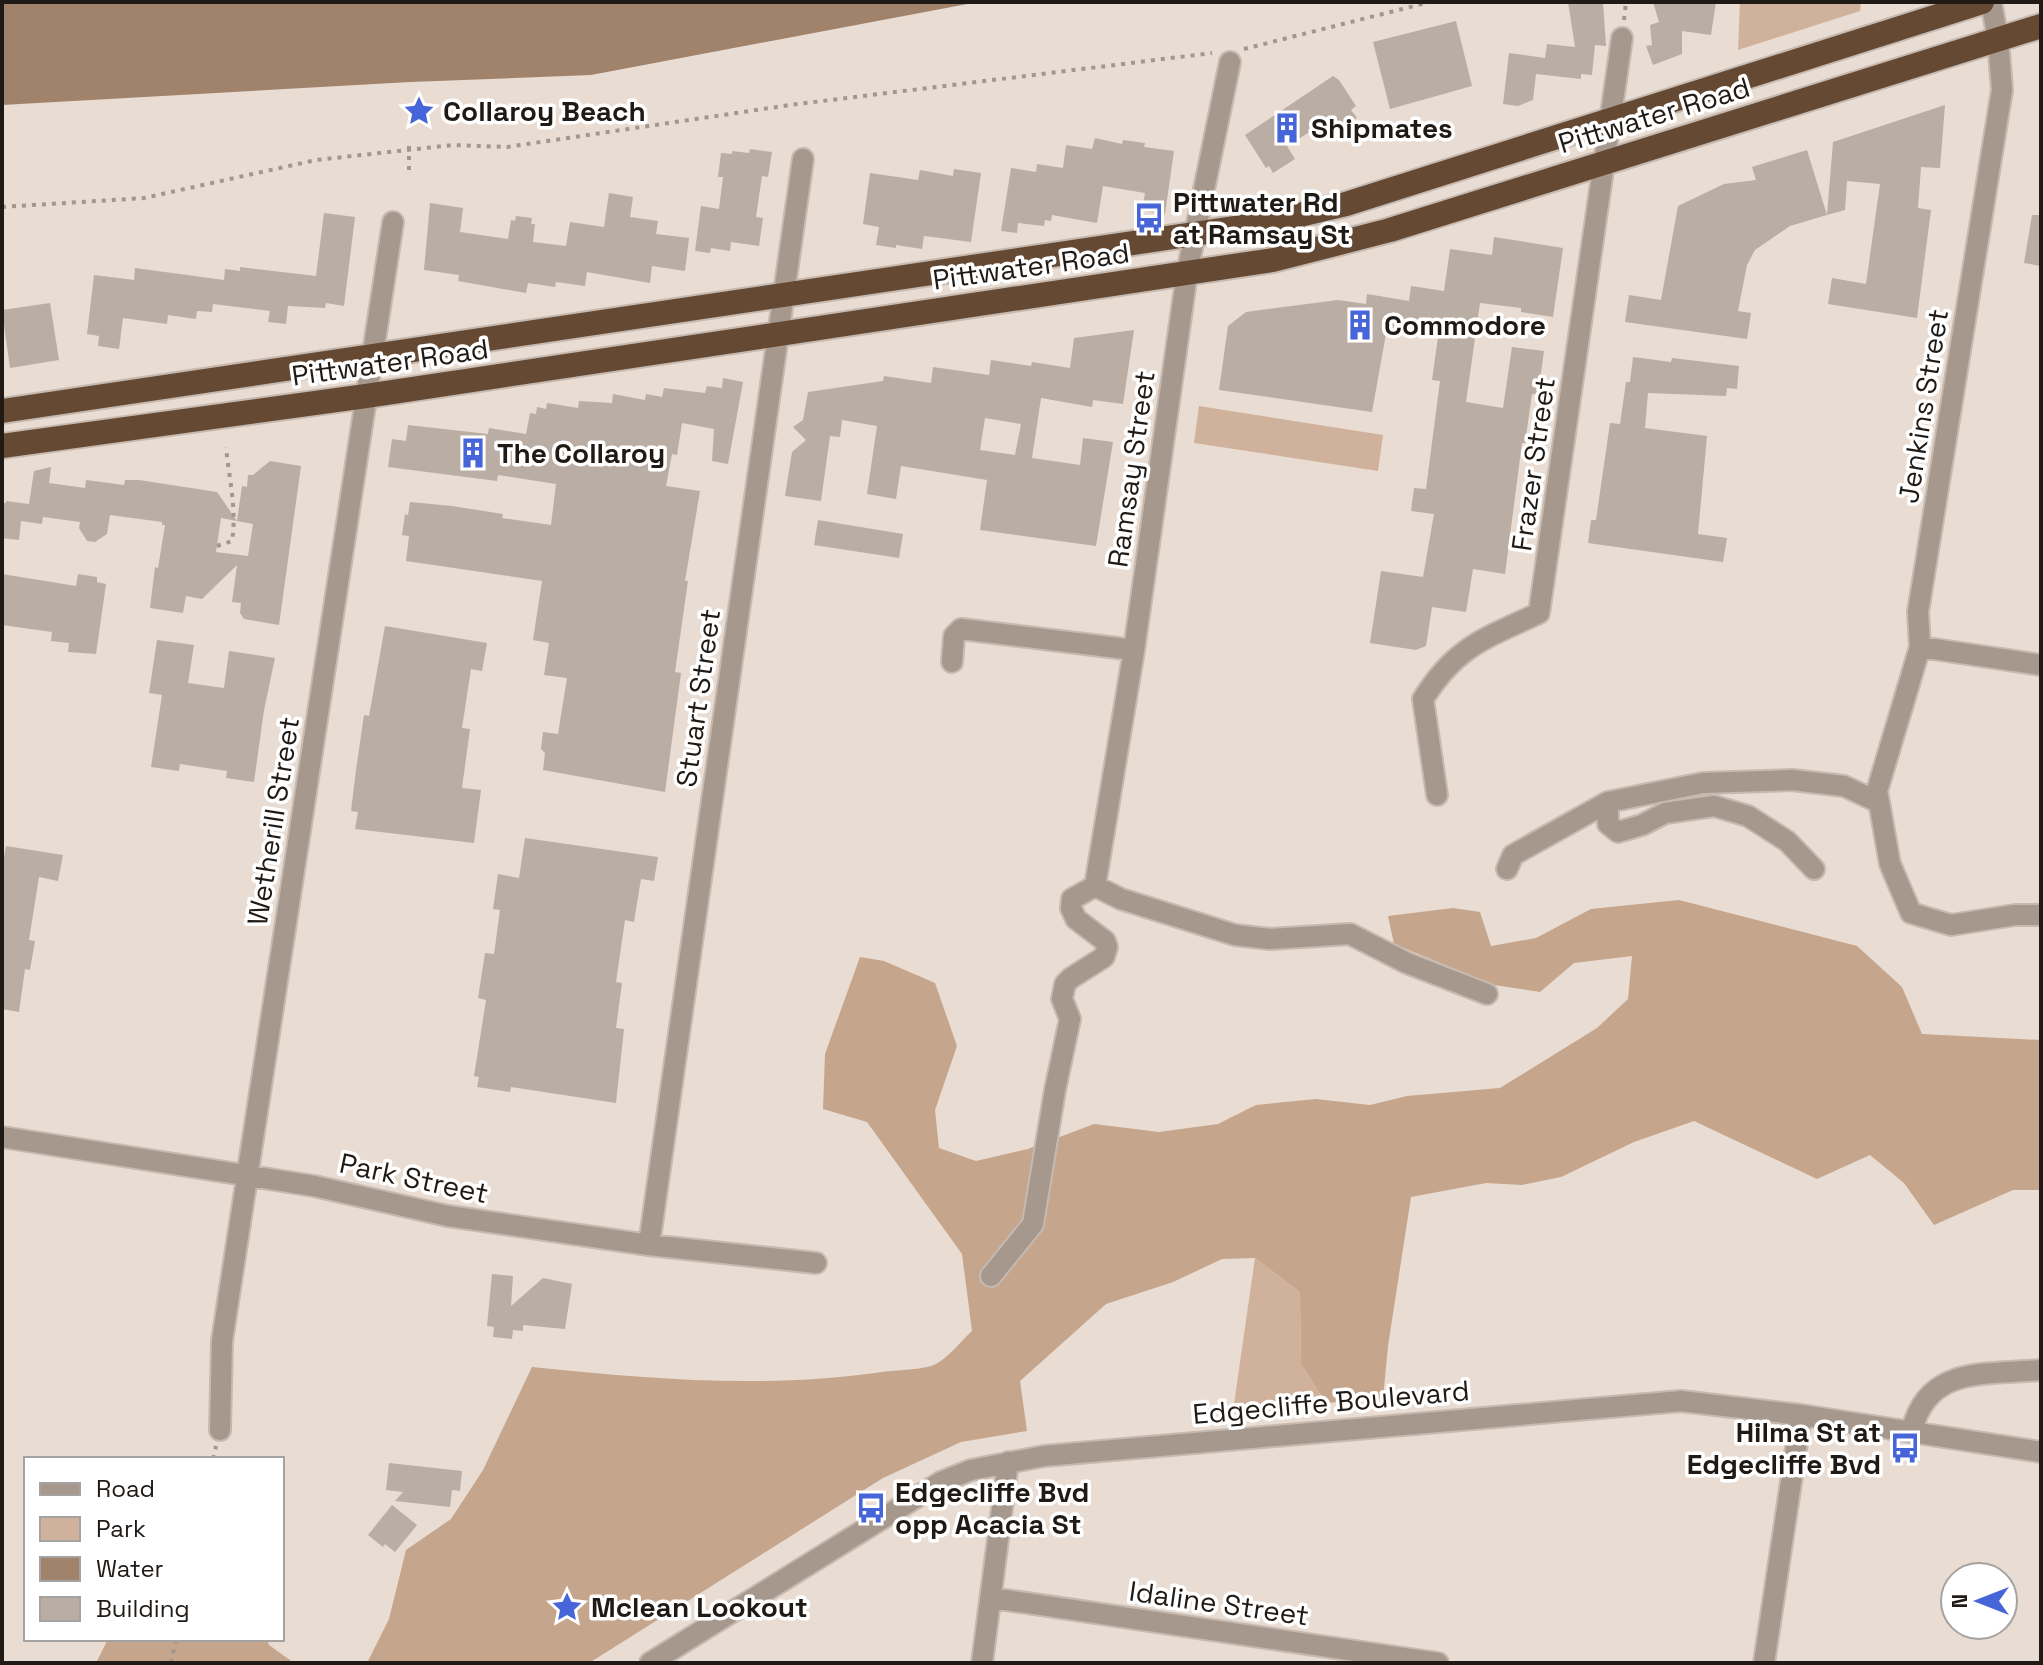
<svg xmlns="http://www.w3.org/2000/svg" width="2043" height="1665" font-family="'Space Grotesk',sans-serif">
<style>
.green{fill:#d0b29c}
.forest{fill:#c5a58c}
.water{fill:#a1826b}
.building{fill:#baada4;fill-rule:evenodd}
.lines{fill:none;stroke-linecap:round;stroke-linejoin:round}
.minor-casing{stroke:#c5b9b0;stroke-width:24}
.highway-casing{stroke:#c5b9b0;stroke-width:28}
.path{stroke:#a1978f;stroke-width:4;stroke-dasharray:4 6;stroke-linecap:butt}
.minor{stroke:#a6988d;stroke-width:20}
.highway{stroke:#654933;stroke-width:24}
.labels{text-anchor:middle;stroke-width:7;stroke-linejoin:round;paint-order:stroke}
.poi-label{font-size:28px;font-weight:bold;fill:#1f1a16;stroke:#fff;text-anchor:start}
.street-label{font-size:28px;fill:#1f1a16;stroke:#fff}
</style>
<rect width="100%" height="100%" fill="#e9dcd2"/>
<path class="green" d="M1740,2H1861L1860,11L1738,50Z
M1199,406L1383,435L1378,471L1194,443Z
M1255,1258L1300,1292L1301,1364L1326,1403L1233,1411Z"/>
<path class="forest" d="M1679,900L1857,946L1902,987L1922,1034L2041,1040V1190H2013L1934,1225L1904,1183L1870,1155L1817,1179L1694,1121L1634,1142L1561,1177L1522,1185L1486,1183L1411,1197L1388,1346L1383,1398L1326,1403L1301,1364L1300,1292L1255,1258L1222,1259L1173,1282L1106,1304L1020,1381L1027,1431L961,1442L883,1478L589,1663H367L389,1619L406,1550L451,1519L483,1470L532,1367C649,1379 764,1389 882,1372C895,1370 925,1370 936,1364C949,1357 961,1341 972,1331L962,1254L867,1122L823,1109L825,1054L860,957L884,961L935,983L957,1046L935,1110L939,1148L976,1161L1028,1149L1094,1124L1159,1132L1218,1124L1256,1105L1316,1099L1370,1105L1407,1096L1500,1088L1597,1028L1628,999L1632,956L1574,963L1540,992L1494,985L1394,944L1388,916L1453,908L1480,912L1491,946L1536,938L1591,909Z
M108,1639H267L269,1645L294,1663H96Z"/>
<path class="water" d="M2,2H978L591,75L410,82L2,105Z"/>
<path class="building" d="M1568,2H1603L1606,46L1595,45L1592,75L1581,74V79L1536,74L1533,100L1518,106L1503,104L1509,53L1545,58L1547,44L1575,47Z
M1653,2H1716L1711,35L1682,31V54L1653,65L1646,46L1652,45L1650,25L1659,22Z
M1456,21L1472,86L1390,109L1373,42Z
M1333,76L1339,80L1356,106L1351,110L1357,118L1336,131L1329,120L1287,146L1295,159L1273,173L1269,166L1266,168L1245,135Z
M1945,105L1940,168L1921,167L1918,208L1931,210L1917,318L1828,304L1832,278L1866,284L1880,184L1847,181L1845,210L1827,215L1833,142Z
M1095,138L1122,144L1123,140L1145,143L1144,147L1174,151L1165,214L1142,211L1145,193L1103,186L1097,223L1052,215L1051,221L1045,220L1044,226L1018,223L1017,233L1001,231L1011,168L1036,172L1037,164L1063,168L1066,145L1092,149Z
M750,149L772,152L768,177L762,176L756,217L763,218L759,246L731,242L730,251L711,248L710,253L695,251L701,206L719,209L723,177H718L721,153L732,154V151L749,153Z
M1807,150L1827,215L1790,226L1755,250L1747,265L1738,311L1751,313L1747,339L1625,322L1629,295L1661,300L1678,206L1724,184L1756,180L1752,167Z
M954,169L981,173L971,242L924,236L922,249L896,245V248L876,245L879,227L863,224L870,173L918,180L920,170L953,176Z
M609,193L633,197L630,217L658,221L656,234L689,238L685,271L652,266L650,283L587,272L585,286L556,282L555,287L528,283L526,293L458,281L459,275L424,270L430,203L463,208L460,232L508,239L511,220L515,221L516,216L532,218L531,224H535L533,242L566,246L570,222L604,227Z
M324,213L355,217L344,306L326,303L325,308L288,306L286,324L268,322L270,311L213,304L212,312L197,311L196,319L168,315L167,324L123,318L119,349L98,346L99,336L87,334L94,275L134,280L135,268L224,280L225,269L240,271V267L316,276Z
M2032,215H2041V266L2024,263Z
M1494,237L1563,248L1553,317L1521,312V308L1480,303L1466,402L1503,408L1512,347L1544,351L1538,395L1532,394L1525,443H1522L1505,574L1473,569L1466,612L1432,607L1426,646L1416,650L1370,643L1381,571L1423,577L1434,514L1411,511L1414,488L1426,489L1440,381L1432,380L1438,337L1387,328L1372,412L1219,390L1228,326L1246,312L1338,300L1366,304L1367,294L1409,301L1411,286L1444,291L1450,249L1492,255Z
M50,303L59,360L10,368L2,310Z
M1134,330L1123,404L1093,400L1092,407L1041,398L1032,458L1080,465L1083,438L1113,442L1096,546L980,530L987,480L901,466L896,499L867,494L877,426L842,420L840,437L830,436L821,501L785,496L792,452L806,440L793,427L803,420L808,392L883,381L884,376L931,383L933,367L989,375L991,360L1031,366L1032,362L1070,368L1074,338ZM985,418L1021,424L1015,455L980,450Z
M1633,357L1671,362L1672,358L1739,366L1737,389L1727,388L1726,396L1648,393L1645,428L1707,436L1698,534L1727,538L1723,562L1588,543L1591,520H1596L1610,423L1620,424L1626,382H1630Z
M723,378L743,382L728,464L712,461L714,429L682,423L677,455L672,454L666,486L700,491L685,581H688L675,672L681,673L665,792L543,770L545,753L541,749L543,732L558,734L567,678L544,675L549,643L533,640L542,581L406,561L409,536L402,535L405,514L408,515L410,502L452,506L503,514L502,518L551,525L556,484L498,475L497,481L388,467L392,439L406,441L408,425L488,434L489,428L526,434L530,413L536,414L537,407L546,409L547,403L578,408L579,401L612,403L613,394L645,400L646,394L662,397L664,388L705,393L707,386L722,388Z
M270,461L301,466L279,625L244,619L240,613L241,603L232,602L237,565L202,599L186,596L183,613L150,608L155,567L158,568L165,525H162V522L110,515L107,534L95,542L87,541L79,528L80,522L43,517L42,524L21,521L19,540L2,538V503H6V501L29,504L34,471L51,467L49,483L85,488L86,480L124,485L125,480H139L217,492L237,521L242,486L247,487L248,475H253ZM221,518L253,524L248,556L216,552Z
M818,520L903,534L899,558L814,545Z
M2,574L76,586L78,574L97,577V582L106,584L96,654L68,652L69,643L51,641L52,632L2,625Z
M385,626L487,643L482,671L471,669L462,728L470,729L462,788L481,790L474,843L355,829L358,812L351,811L356,770L364,715L369,716Z
M157,640L194,645L188,683L224,688L229,651L275,658L264,710L254,782L226,778L227,771L180,764L179,771L151,767L162,695L149,693Z
M525,838L658,857L654,881L641,879L634,922L625,920L616,982L622,983L616,1028L624,1029L616,1103L511,1087L510,1092L477,1087L479,1077L474,1076L486,1000L478,998L485,953L494,954L500,910L493,909L498,874L519,878Z
M6,846L63,855L58,881L39,877L29,940L35,941L30,970L25,969L19,1012L2,1009V868Z
M492,1274L513,1276L511,1306L543,1278L572,1284L565,1329L523,1325V1331L513,1330L512,1339L493,1337L494,1327L487,1326Z
M389,1463L462,1471L460,1491L452,1490L450,1507L395,1501L403,1492L386,1490Z
M392,1505L417,1525L395,1552L385,1544L383,1547L368,1535Z"/>
<g class="lines">
<g class="minor-casing">
<path id="minor" d="M1991,2L1998,39L2002,90L1918,612L1920,647L1877,791L1890,864L1911,913L1951,925L2015,915H2041
M1920,647L2041,665
M952,662L954,636L961,629L1134,650
M1437,795L1423,699C1457,645 1485,639 1539,613L1622,38
M1608,802V824L1618,832L1642,825L1665,813L1714,806L1748,816L1787,841L1814,869
M1507,869L1513,855L1608,802L1703,783L1792,780L1844,786L1878,802
M1095,886L1134,650L1187,273L1230,62
M1095,886L1121,899L1235,935L1270,939L1350,934L1407,963L1487,994
M2,1137L314,1186L448,1216L649,1245L816,1263
M649,1245L803,159
M991,1276L1033,1224L1055,1090L1070,1019L1062,999L1065,984L1071,978L1104,957L1107,947L1105,941L1076,919L1071,908L1072,899L1095,886
M220,1430L222,1341L393,222
M1912,1430C1928,1365 1986,1375 2041,1370
M992,1598L1438,1663
M650,1663L941,1482L971,1470L1044,1456L1681,1401L1801,1415L2041,1452
M982,1663L1008,1462
M1764,1663L1801,1415"/>
</g>
<g class="highway-casing">
<path id="highway" d="M2,411L1261,224L1346,204L1982,2
M2,446L366,396L1273,260L1390,230L2041,26"/>
</g>
<path class="path" d="M1624,20L1626,2
M1244,49L1430,2
M409,146V175
M2,207L144,198L316,160L453,145L507,147L790,105L1212,53
M217,546L232,541C237,510 229,478 226,447
M213,1459L216,1446
M171,1663L176,1639"/>
<use href="#minor" class="minor"/>
<use href="#highway" class="highway"/>
</g>
<defs>
<g id="sight-bare" transform="scale(2.4)"><path d="M0-6L1.8-2.2L6-1.7L2.9 1.2L3.7 5.4L0 3.3L-3.7 5.4L-2.9 1.2L-6-1.7L-1.8-2.2Z" fill="#4665d8" stroke="#fff" stroke-width="2.5" paint-order="stroke"/></g>
<g id="building-bare" transform="scale(2.4)"><path d="M-4-6H4V6H1V3H-1V6H-4ZM-2.5-4.3h1.7v1.8h-1.7ZM.8-4.3h1.7v1.8H.8ZM-2.5-1h1.7V.8h-1.7ZM.8-1h1.7V.8H.8Z" fill="#4665d8" stroke="#fff" stroke-width="2.5" paint-order="stroke"/></g>
<g id="bus-bare" transform="scale(2.4)"><path d="M-5-6H5V4H4V6H2V4H-2V6H-4V4H-5ZM-3.5-4V0h7V-4ZM-3.5 1.2v1.5H-2V1.2ZM2 1.2v1.5H3.5V1.2Z" fill="#4665d8" stroke="#fff" stroke-width="2.5" paint-order="stroke"/></g>
</defs>
<g fill-rule="evenodd">
<use href="#sight-bare" x="419" y="111"/>
<use href="#building-bare" x="1287" y="128"/>
<use href="#bus-bare" x="1149" y="218"/>
<use href="#building-bare" x="1360" y="325"/>
<use href="#building-bare" x="473" y="453"/>
<use href="#bus-bare" x="1905" y="1448"/>
<use href="#bus-bare" x="871" y="1508"/>
<use href="#sight-bare" x="567" y="1607"/>
</g>
<g class="labels">
<g class="poi-label">
<text x="443" y="121">Collaroy Beach</text>
<text x="1311" y="138">Shipmates</text>
<text x="1173" y="212">Pittwater Rd<tspan x="1173" dy="32">at Ramsay St</tspan></text>
<text x="1384" y="335">Commodore</text>
<text x="497" y="463">The Collaroy</text>
<text x="1881" y="1442" text-anchor="end">Hilma St at<tspan x="1881" dy="32">Edgecliffe Bvd</tspan></text>
<text x="895" y="1502">Edgecliffe Bvd<tspan x="895" dy="32">opp Acacia St</tspan></text>
<text x="591" y="1617">Mclean Lookout</text>
</g>
<g class="street-label">
<text transform="translate(1654 115) rotate(-17)" y="10">Pittwater Road</text>
<text transform="translate(1031 266) rotate(-8)" y="10">Pittwater Road</text>
<text transform="translate(390 362) rotate(-8)" y="10">Pittwater Road</text>
<text transform="translate(1923 406) rotate(-81)" y="10">Jenkins Street</text>
<text transform="translate(1533 464) rotate(-82)" y="10">Frazer Street</text>
<text transform="translate(1131 469) rotate(-82)" y="10">Ramsay Street</text>
<text transform="translate(698 698) rotate(-82)" y="10">Stuart Street</text>
<text transform="translate(273 821) rotate(-81)" y="10">Wetherill Street</text>
<text transform="translate(414 1178) rotate(12)" y="10">Park Street</text>
<text transform="translate(1331 1402) rotate(-5)" y="10">Edgecliffe Boulevard</text>
<text transform="translate(1219 1603) rotate(8)" y="10">Idaline Street</text>
</g>
</g>
<rect width="2043" height="1665" fill="none" stroke="#1f1a16" stroke-width="8"/>
<rect x="24" y="1457" width="260" height="184" fill="#ffffff" stroke="#a5a3a2" stroke-width="2"/>
<rect x="40" y="1483" width="40" height="12" fill="#a6988d" stroke="#a5a3a2" stroke-width="2"/>
<text x="96" y="1497" font-size="24" fill="#1f1a16">Road</text>
<rect x="40" y="1517" width="40" height="24" fill="#d0b29c" stroke="#a5a3a2" stroke-width="2"/>
<text x="96" y="1537" font-size="24" fill="#1f1a16">Park</text>
<rect x="40" y="1557" width="40" height="24" fill="#a1826b" stroke="#a5a3a2" stroke-width="2"/>
<text x="96" y="1577" font-size="24" fill="#1f1a16">Water</text>
<rect x="40" y="1597" width="40" height="24" fill="#baada4" stroke="#a5a3a2" stroke-width="2"/>
<text x="96" y="1617" font-size="24" fill="#1f1a16">Building</text>
<g transform="translate(1979 1601) rotate(270)"><circle r="38" fill="#ffffff" stroke="#a5a3a2" stroke-width="2"/>
<path d="M0-6L14 30L0 20L-14 30Z" fill="#4665d8"/>
<text y="-12" font-size="22" font-weight="bold" text-anchor="middle" fill="#1f1a16">N</text>
</g>
</svg>
